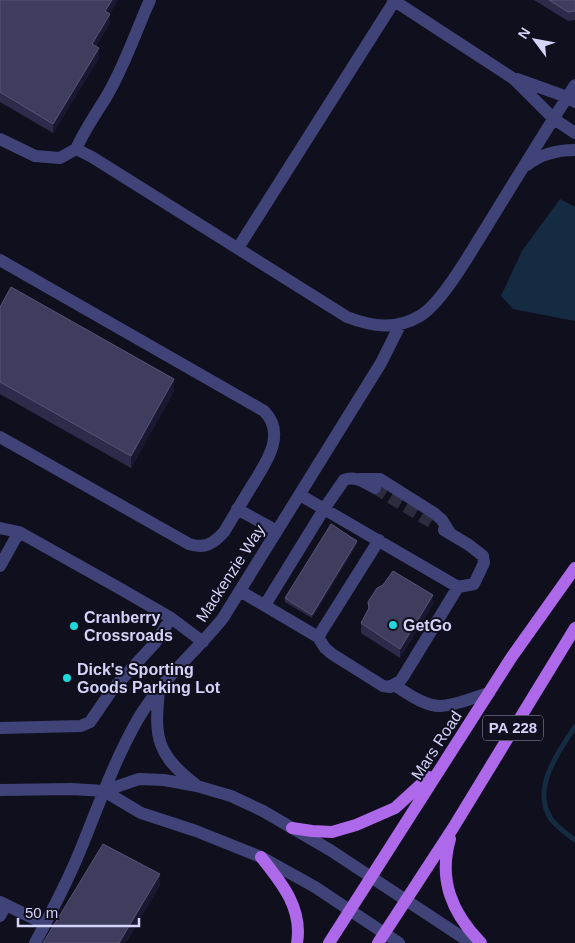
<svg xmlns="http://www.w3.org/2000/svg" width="575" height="943" font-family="Helvetica,sans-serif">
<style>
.water{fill:#152b42}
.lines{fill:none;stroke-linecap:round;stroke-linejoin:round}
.stream{stroke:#152b42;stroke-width:5}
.minor-tunnel{stroke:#2d2c3f;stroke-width:12;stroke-dasharray:12 6;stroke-linecap:butt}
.minor{stroke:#404377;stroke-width:12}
.major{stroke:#ae68ea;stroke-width:12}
.wall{fill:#2e2b4a}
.shaded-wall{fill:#1a1831}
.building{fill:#3f3d5d;stroke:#575475}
.poi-dot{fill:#1ed8da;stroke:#100f1e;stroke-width:2}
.labels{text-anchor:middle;stroke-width:4;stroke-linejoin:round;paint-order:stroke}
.shield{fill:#100f1e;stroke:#9998b7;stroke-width:1}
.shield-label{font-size:15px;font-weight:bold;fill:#d4d3f9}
.street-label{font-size:16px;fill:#d4d3f9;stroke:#100f1e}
.poi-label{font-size:16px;font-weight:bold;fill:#d4d3f9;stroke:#100f1e;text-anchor:start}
</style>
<rect width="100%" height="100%" fill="#100f1e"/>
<path class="water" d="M560,199L575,207V321L513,309L501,296L522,251Z"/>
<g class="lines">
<path class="stream" d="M575,727C558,752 531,789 551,819C557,827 568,835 575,840"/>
<path class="minor-tunnel" d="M375,488L431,522"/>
<path class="minor" d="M150,0C135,33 124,68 105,99C95,115 84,131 76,149L92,157L347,317C373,327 396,330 420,316C442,303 470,253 484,231C514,182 544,133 575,85
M393,0L514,79L554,119L575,133
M517,79L567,97L575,102
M0,139L35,156L60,158L76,149
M527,165C541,154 557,150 575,150
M238,248L395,0
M0,260L264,411C289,436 262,468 248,492C240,505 232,519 224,532C213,544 205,549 189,544L0,437
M360,479H380L434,513L442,520L450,533
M237,509L277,531
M0,528L19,532L119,588L171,618L203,642
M444,530L469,545L483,556L484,563L474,584L458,587
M0,566L19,532
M240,591L318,637L325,648L332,654L383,686L390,687L400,681L403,677L458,587L300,495
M265,605L324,509L344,480C355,475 365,483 375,488
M318,637L379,540
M394,685C407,693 424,706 440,706C456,706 474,697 489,693
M159,691C154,738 157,755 195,784
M0,728L81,726L90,722L112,690L155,643L171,618
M0,790L72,789L104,791L139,779L164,780L197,786L231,796L263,811L330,850L471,943
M104,791L141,813L196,831L261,857L315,887L399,943
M0,902L45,924
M0,916L6,905
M35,943C51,913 67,883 80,851C98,807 114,761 138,719C160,681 196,652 223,618L381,363L400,325"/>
<path class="major" d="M292,828L312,831L332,832L356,825L395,808L429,777
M450,839C438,880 452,913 481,943
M261,857C281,882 303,908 297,943
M329,943L511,658L575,568
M378,943L453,828L575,628"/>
</g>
<path class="wall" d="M0,0H118L109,14L110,23L96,46L99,58L53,133L0,102Z
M534,0H575V20L568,21Z
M0,307L174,391L131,468L0,394Z
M357,544L312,618L285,602V598Z
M368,602L433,604L400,658L361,633V623L368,611Z"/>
<path class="shaded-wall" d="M112,0H118L105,21V11Z
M110,14V23L92,53V44Z
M99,48V58L53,133V124Z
M174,379V391L131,468V456Z
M357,541V544L312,618V615Z
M433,595V604L400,658V649Z
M160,874V886L126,943H119Z"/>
<path class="building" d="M0,0H112L105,11L110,14L92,44L99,48L53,124L0,92Z
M549,0H575V11L568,12Z
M11,287L174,379L131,456L0,382V307Z
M331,524L357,541L312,615L285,598Z
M393,571L433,595L400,649L361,623L369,608L368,602L377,588L383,585Z
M103,844L160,874L119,943H43Z"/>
<g class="poi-dot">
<circle cx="393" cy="625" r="5"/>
<circle cx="74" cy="626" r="5"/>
<circle cx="67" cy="678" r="5"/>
</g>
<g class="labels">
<rect class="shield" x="483" y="715.5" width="60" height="25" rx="4"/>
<g class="shield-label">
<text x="513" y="733">PA 228</text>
</g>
<g class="street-label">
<text transform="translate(230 573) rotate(-57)" y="6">Mackenzie Way</text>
<text transform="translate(436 745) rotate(-57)" y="6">Mars Road</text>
</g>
<g class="poi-label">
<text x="84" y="623">Cranberry<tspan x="84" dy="18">Crossroads</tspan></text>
<text x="403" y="631">GetGo</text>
<text x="77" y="675">Dick's Sporting<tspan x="77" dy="18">Goods Parking Lot</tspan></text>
</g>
</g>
<g transform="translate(535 40) rotate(302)" stroke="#100f1e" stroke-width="4" paint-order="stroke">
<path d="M0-4L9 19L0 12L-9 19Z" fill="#d4d3f9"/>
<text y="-8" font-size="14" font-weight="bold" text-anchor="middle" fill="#d4d3f9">N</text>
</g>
<path d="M18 918v8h121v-8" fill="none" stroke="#d4d3f9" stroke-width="2.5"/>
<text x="25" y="918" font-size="15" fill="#d4d3f9" stroke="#100f1e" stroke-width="4" paint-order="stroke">50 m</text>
</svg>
